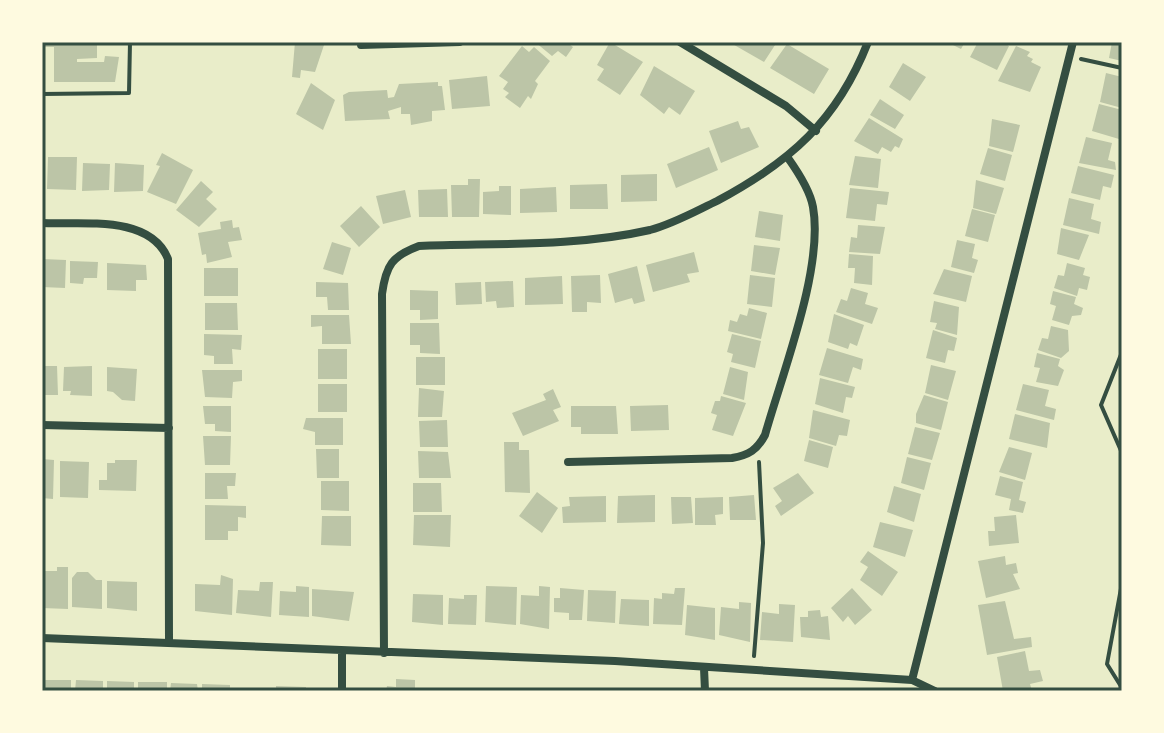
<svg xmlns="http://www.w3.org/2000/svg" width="1164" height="733" font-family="'Varela Round',sans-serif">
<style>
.building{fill:#bcc5a7}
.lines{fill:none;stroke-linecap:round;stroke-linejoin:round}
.path{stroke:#344e41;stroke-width:4}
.minor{stroke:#344e41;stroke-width:8}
.neatline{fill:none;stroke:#344e41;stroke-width:3}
</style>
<rect width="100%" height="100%" fill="#e9edc9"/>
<path class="building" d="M42,42H97V58L77,59V62H104L105,56L119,57L115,82H54V47H42Z
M295,42H325L315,72L301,70L300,78L292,77Z
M535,42H566L573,47L566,57L558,51L552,56Z
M610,42L643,62L620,95L597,80L604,69L597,65Z
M729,42H777L764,62Z
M947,42H965L961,49Z
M978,42H1003L1009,46L997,70L970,57Z
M1112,42H1122V61L1109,58Z
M787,44L829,69L814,94L770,68Z
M522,46L529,52L534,47L550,61L535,81L538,84L531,99L528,96L520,108L505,97L509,93L503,89L508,82L499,76Z
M1016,46L1030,52L1027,56L1033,59L1031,62L1041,67L1030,92L998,81Z
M903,63L926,77L910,101L889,87Z
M654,66L695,91L680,115L669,107L664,114L640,95Z
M1106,73L1122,77V108L1100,102Z
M487,76L490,106L452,109L449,80Z
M438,82V86H442L445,110L432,111V121L411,125L410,114H401V107L388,111L390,119L345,121L343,95L349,92L387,90L388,98L394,97L399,84Z
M311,83L335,100L323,130L296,114Z
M880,99L904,115L895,129L870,115Z
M1099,104L1122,110L1119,139L1092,131Z
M869,118L903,139L899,148L895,146L891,152L882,147L878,154L854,141Z
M992,119L1020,125L1013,152L989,146Z
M738,121L741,129L749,127L759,147L721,163L709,131Z
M1086,137L1112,143L1108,160L1115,162L1116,170L1079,163Z
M709,147L718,170L676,188L667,164Z
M988,148L1012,155L1005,181L980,174Z
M162,153L193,170L176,204L147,192L160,166L156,165Z
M855,156L881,159L878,188L849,185Z
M48,157H77L76,190L47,189Z
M83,163L110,164L109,190L82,191Z
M115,163L144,165L143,191L114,192Z
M1078,166L1114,175L1111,188L1103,186L1100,200L1071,193Z
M657,174V201L621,202V175Z
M468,179H480L479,217H452L451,185H468Z
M976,180L1004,188L996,214L973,208Z
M201,181L213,192L206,199L217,209L199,227L176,210Z
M607,184L608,209H570V185Z
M499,186H511V215L483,214V192L499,191Z
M556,187L557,212L520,213V189Z
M850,188L889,192L887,205L877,204L875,221L846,218Z
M447,189L448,217H419L418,190Z
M405,190L411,217L383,224L376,196Z
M1069,198L1094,204L1091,219L1101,222L1099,234L1063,225Z
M361,206L380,227L359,247L340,226Z
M972,209L995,215L988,242L965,236Z
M759,211L783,215L780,241L755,237Z
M232,220L233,228L239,227L242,240L228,242L232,257L207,263L206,254L202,255L198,233L221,229L220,222Z
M858,225L885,227L880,254L849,252L851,237L857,238Z
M1061,228L1089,235L1079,260L1057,254Z
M957,240L975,244L972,258L978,260L974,273L951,267Z
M332,242L351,248L343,275L323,269Z
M754,245L780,248L775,275L751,271Z
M694,252L699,272L687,274L690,282L653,292L646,265Z
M849,254L873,256L872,285L854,283L855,268H848Z
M42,259L66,260L65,288L42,287Z
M70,261L98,262L97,278H84L83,284L70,283Z
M107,263L146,265L147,280H136V291L107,290Z
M1067,263L1085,268L1083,275L1090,277L1087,290L1079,288L1077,296L1054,288L1058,275L1064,276Z
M637,266L645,301L634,304L632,298L615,303L608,274Z
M204,268H238V296H204Z
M944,269L972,276L966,302L933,294Z
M600,275L601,303L587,302V312H572L571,276Z
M750,275L775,278L772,307L747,304Z
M562,276L563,304L525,305V278Z
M513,281L514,307L497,308L496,301L486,302L485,282Z
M316,282L348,283L349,310H328L327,297H316Z
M481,282L482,304L456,305L455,283Z
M851,288L868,293L865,304L878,308L872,324L836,312L841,299L847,301Z
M410,290L438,291V319L420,320V310H410Z
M1053,291L1076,297L1074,304L1083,308L1081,315L1072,316L1069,325L1052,320L1056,306L1050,304Z
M934,301L959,307L957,335L935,329L937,323L930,322Z
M205,303H237L238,330H205Z
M749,308L767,313L761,339L728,331L730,320L737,322L740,314L747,316Z
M834,314L864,325L857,346L850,343L848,349L828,342Z
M311,315H349L351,344H322V326L311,327Z
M410,323H439L440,354L420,353V345H410Z
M1051,326L1068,330L1069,351L1061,358L1038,350L1042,338L1048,339Z
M933,330L957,338L954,351L948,350L945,363L926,358Z
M204,334L242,335L241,350L232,349L233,364H214V356L204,355Z
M732,334L761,341L755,368L731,362L733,354L727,352Z
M827,348L863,359L861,370L853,367L848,383L819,375Z
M318,349H347V379H318Z
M1037,353L1060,359L1058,366L1064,370L1058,386L1036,382L1040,368L1034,367Z
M416,357H445V385H416Z
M931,365L956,371L948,400L925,393Z
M42,366H57L58,395H42Z
M92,366V396L70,395L71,391H63L64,367Z
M107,367L137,369L135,401L122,400L113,392L107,391Z
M730,367L748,372L744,400L723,394Z
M202,370H242V381L233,382L232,398L205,397Z
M820,378L855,387L852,398L846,397L843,413L815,404Z
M318,384H347V412H318Z
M1023,384L1049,390L1045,406L1056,409L1054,420L1016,410Z
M419,388L444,391L442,417H418Z
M553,389L561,407L553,410L559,421L523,436L512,413L546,400L543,394Z
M924,395L948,402L941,430L916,423V414Z
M721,396L746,403L733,436L712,430L717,415L711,413L715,401H720Z
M668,405L669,430L631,431L630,406Z
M203,406H231V432L215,431V424H205Z
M571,406H616L618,434H581V427H571Z
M813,410L850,420L847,436L839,435L836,446L809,438Z
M1015,414L1050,423L1047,448L1009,439Z
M306,418H343V445H315V432L303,429Z
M447,420L448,447H420L419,421Z
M915,427L940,433L932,460L908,454Z
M203,436H231L230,465H205Z
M809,440L833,447L828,468L804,461Z
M504,442H519V450H529L530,493L505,492Z
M1009,447L1032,453L1025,480L999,472Z
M316,449H339V478H317Z
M418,451L448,452L451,478H419Z
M907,457L931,463L924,490L901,483Z
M42,459L54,460L53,499L42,498Z
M115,460H137L136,491L99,490V480H107V463H115Z
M60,461L89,462L88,498L60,497Z
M205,473H236L235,486H227L228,499H205Z
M798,473L814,493L781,516L775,506L782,501L773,488Z
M1000,476L1023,482L1019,500L1026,502L1023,513L1009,510L1011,499L995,495Z
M321,481H349V511L321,510Z
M413,483H441L442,512H413Z
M894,486L921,494L914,522L887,512Z
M537,492L558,508L542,533L519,516Z
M655,495V522L617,523L618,496Z
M754,495L756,520H730L729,497Z
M606,496V522L563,523L562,507L570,506L569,497Z
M671,497H691L693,523L672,524Z
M723,497V514L715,515L716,525H695V498Z
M205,505L246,506V518L238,517V531H228V540H205Z
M414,515H451L450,547L413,545Z
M1016,515L1019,543L989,546L988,531H995L994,517Z
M322,516H351V546L321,545Z
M880,522L913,530L905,557L873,547Z
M868,551L898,572L882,596L860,580L868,567L860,562Z
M1005,556L1006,565L1016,563L1018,573L1013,574L1020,589L986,598L978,561Z
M57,567H68V609L42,608V571H57Z
M77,572H88L96,580H102V609L72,607V578Z
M221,575L233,579L232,615L195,611V584L220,585Z
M107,581L137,582V611L107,608Z
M260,582H273L271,617L236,613L238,590L259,591Z
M296,586L309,587V617L279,615L280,591L296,592Z
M486,586L517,587L516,625L485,622Z
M539,586L550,587L549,629L520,624L521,595L539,596Z
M560,588L584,590L582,620H569V613L554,612V598H560Z
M675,588H685L682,625L653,624L654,598L662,599V593L674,594Z
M852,588L872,610L855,625L848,616L843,622L831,608Z
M312,589L354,592L349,621L312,616Z
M588,590L616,591L615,623L587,621Z
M413,594L443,595V625L412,622Z
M464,595H477L476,625L448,624L449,598L464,599Z
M621,599L649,600V626L619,624Z
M1005,601L1014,639L1031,637L1032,647L987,655L978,605Z
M739,602L751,603L750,642L719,635L721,607L739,609Z
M779,604L795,605L793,642L760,640L762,612L779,614Z
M687,605L715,608V640L685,635Z
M820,610L821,617L828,616L830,640L801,637L800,617H808V611Z
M1025,651L1029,671L1040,670L1043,681L1030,684L1032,691H1003L997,657Z
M396,679L415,680V691H386L387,686L396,687Z
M43,680H71V691H43Z
M76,680L103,681V691H75Z
M107,681L134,682V691H107Z
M138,682H167V691H138Z
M171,683L197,684L198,691H170Z
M202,684L230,685V691H202Z
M276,686L306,687V691H276Z"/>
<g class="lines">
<path class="path" d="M1081,59L1122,68
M42,94L129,93L130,42
M1122,352L1101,405L1122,453
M1122,583L1107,664L1122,688
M754,656L763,543L759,462"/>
<path class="minor" d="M680,42L786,106L816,131
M361,45L460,42
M42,223C82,225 150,214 168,259L169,641
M42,425L169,428
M568,462L732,458C749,455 757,450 765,435C782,374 824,268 813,207C810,190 798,172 788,158
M42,638L615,661L912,680L935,691
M342,652V691
M384,653L382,294C386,265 392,256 419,246C495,243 575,247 650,230C673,224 696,211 717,201C790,162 837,121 868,42
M704,668L705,691
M912,680L1073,42"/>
</g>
<rect width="1164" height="733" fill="none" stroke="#fefae0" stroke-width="88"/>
<rect x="44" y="44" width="1076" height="645" class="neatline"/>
</svg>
